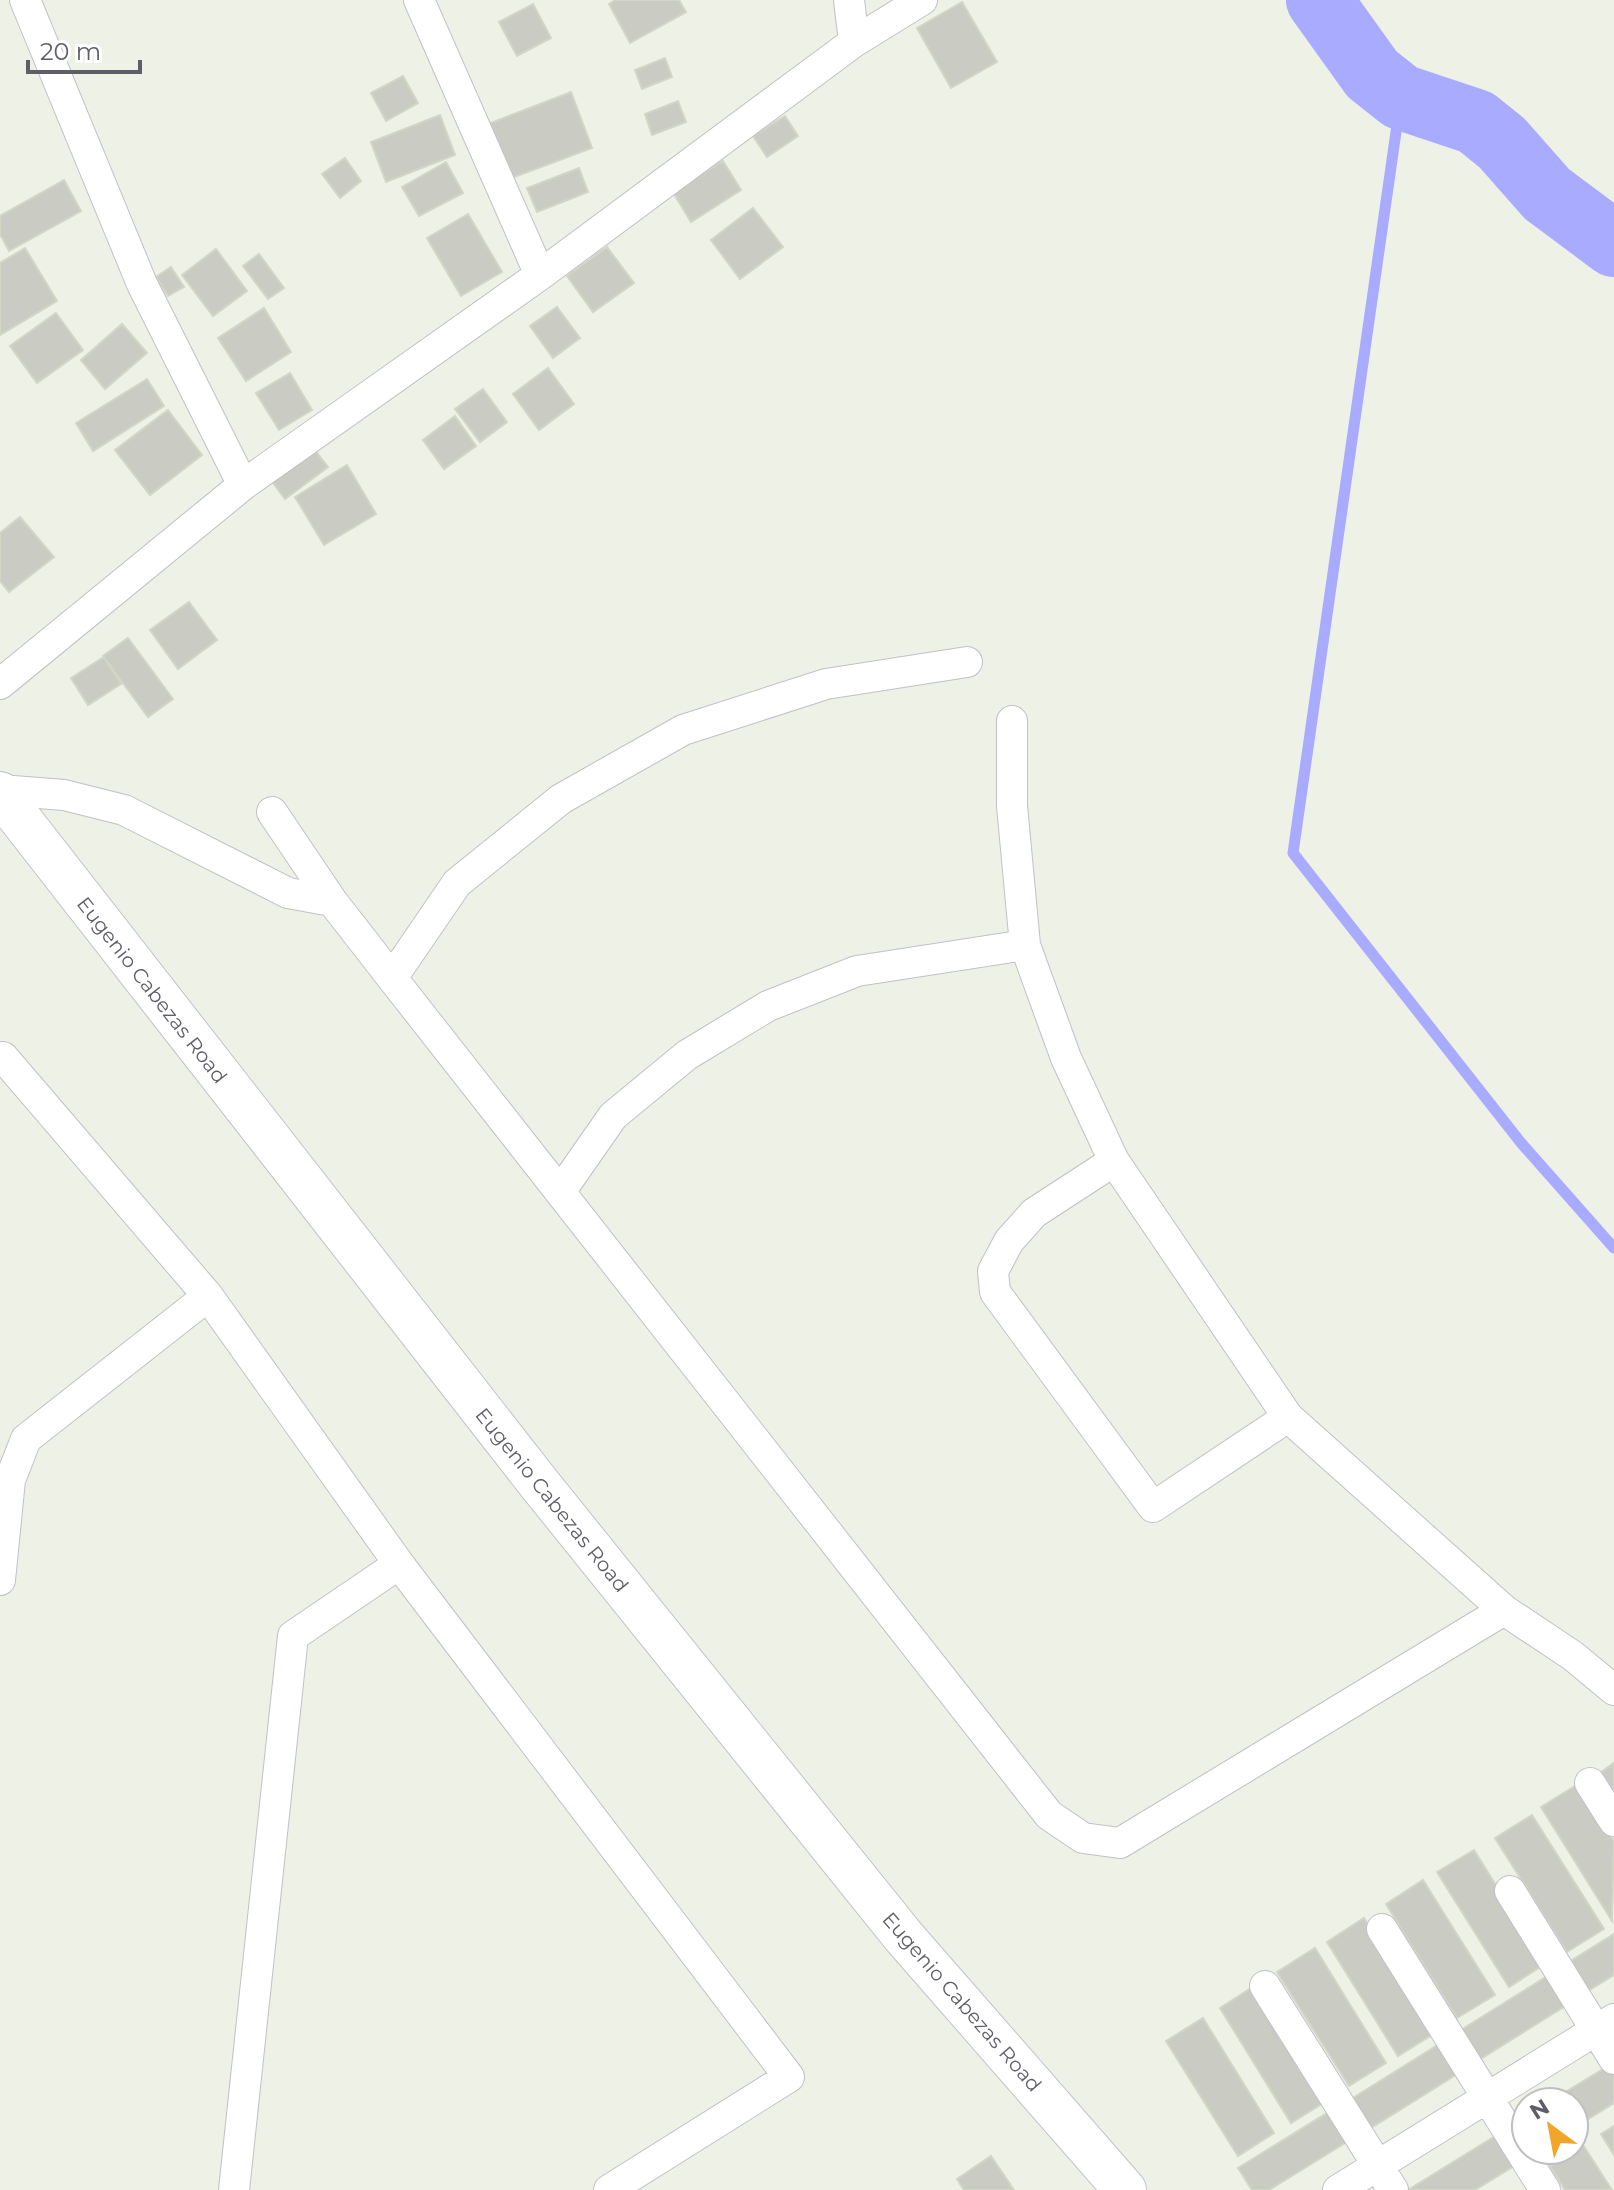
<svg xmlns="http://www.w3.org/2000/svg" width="1614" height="2190" font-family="Montserrat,sans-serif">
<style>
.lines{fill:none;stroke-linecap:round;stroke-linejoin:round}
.stream{stroke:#a8abff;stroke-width:11}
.river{stroke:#a8abff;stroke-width:66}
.building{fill:#caccc3;stroke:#d2d6c4;stroke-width:2}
.street-casing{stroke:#c1c0c8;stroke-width:32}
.secondary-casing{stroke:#c2c1ca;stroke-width:44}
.street{stroke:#fff;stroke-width:30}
.secondary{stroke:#fff;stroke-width:42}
.labels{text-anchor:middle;stroke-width:6;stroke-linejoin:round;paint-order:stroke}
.street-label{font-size:20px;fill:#5f5e68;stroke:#fff}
</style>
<rect width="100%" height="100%" fill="#eef1e6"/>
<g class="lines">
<path class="stream" d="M1401,97L1293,853L1522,1144L1614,1248"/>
<path class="river" d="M1319,0L1372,74L1401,97L1476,122L1502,143L1547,194L1614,244"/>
</g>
<path class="building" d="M615,0H679L686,12L630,43L609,4Z
M962,2L997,62L951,88L917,28Z
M533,4L551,38L517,56L499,22Z
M665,58L672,77L642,89L635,70Z
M403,76L418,103L386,121L371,93Z
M571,92L592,148L509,179L488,124Z
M678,101L686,122L652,135L645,114Z
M440,115L455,155L386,182L371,142Z
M785,116L798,136L767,157L753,136Z
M345,158L361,181L340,198L322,174Z
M723,161L741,190L691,222L673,192Z
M446,162L463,193L419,216L402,187Z
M579,168L588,192L537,212L527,188Z
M64,180L81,211L9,251L0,234V216Z
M753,208L783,247L740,279L711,240Z
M468,214L502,272L461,296L427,238Z
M607,247L634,283L593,312L567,276Z
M25,248L57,301L0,335V263Z
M216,249L247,291L213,316L182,275Z
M259,254L284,288L268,299L243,266Z
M171,267L184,287L168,296L156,277Z
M557,307L580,338L553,358L530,326Z
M264,308L291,352L246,381L218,338Z
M56,313L83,350L37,383L10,346Z
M122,324L147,353L105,389L81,360Z
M548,368L574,404L539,430L513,394Z
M290,373L312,410L279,430L256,393Z
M147,379L164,406L93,451L76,423Z
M483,389L507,422L480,442L455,409Z
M168,410L202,455L150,495L115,450Z
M455,416L476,446L444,469L423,440Z
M314,449L328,467L285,499L271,480Z
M347,465L376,514L324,545L295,497Z
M20,517L54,557L9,592L0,581V533Z
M189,602L217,640L178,669L150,630Z
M128,638L173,699L148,717L103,656Z
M104,657L121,684L88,705L71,678Z
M1614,1763V1792L1601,1772Z
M1578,1784L1614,1841L1612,1921L1541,1807Z
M1532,1815L1604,1929L1567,1952L1495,1838Z
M1474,1850L1545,1964L1509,1987L1437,1872Z
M1423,1880L1495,1995L1457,2018L1386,1904Z
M1364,1918L1435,2033L1398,2056L1327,1942Z
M1614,1934V1975L1583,1994L1564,1965Z
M1315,1948L1386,2063L1349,2086L1277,1972Z
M1549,1975L1567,2005L1474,2063L1456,2033Z
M1256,1985L1328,2100L1291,2123L1220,2008Z
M1203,2018L1274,2133L1238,2156L1166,2041Z
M1441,2043L1459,2073L1366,2131L1348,2101Z
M1608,2066L1614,2075V2103L1574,2128V2102H1549Z
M1332,2110L1350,2140L1269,2190H1252L1238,2168Z
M1614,2126V2155L1601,2134Z
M1500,2133L1519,2163L1475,2190H1408Z
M1583,2145L1612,2190H1565L1550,2166Z
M991,2156L1014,2190H964L957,2179Z"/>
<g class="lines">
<g class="street-casing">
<path id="street" d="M25,0L142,284L243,485
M419,0L540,275
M849,0L854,42
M0,684L243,485L540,275L854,42L922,0
M1012,721V806L1025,945L1066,1058L1114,1161L1288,1417L1504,1610L1573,1656L1614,1690
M0,790L64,795L124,810L288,893L332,901
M272,812L332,901L392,978L1049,1815L1083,1838L1120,1843L1504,1610
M392,978L457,883L561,799L683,730L826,684L967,662
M0,1059L3,1057L208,1296L399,1564L789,2077L609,2190
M1114,1161L1034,1213L1009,1241L993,1271L995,1292L1153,1507L1288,1417
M560,1192L613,1116L687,1055L768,1006L857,971L1025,945
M0,1580L10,1480L26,1439L208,1296
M1590,1783L1614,1821
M1510,1891L1614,2059
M1382,1929L1545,2190
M1265,1986L1393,2190
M234,2190L293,1636L399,1564
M1338,2190L1614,2019"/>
</g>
<g class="secondary-casing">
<path id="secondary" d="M0,793L537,1481L904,1937L1125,2190"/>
</g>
<use href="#street" class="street"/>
<use href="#secondary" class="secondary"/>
</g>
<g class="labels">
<g class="street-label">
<text transform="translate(152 990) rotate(52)" y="7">Eugenio Cabezas Road</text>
<text transform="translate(552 1500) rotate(51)" y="7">Eugenio Cabezas Road</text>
<text transform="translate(962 2002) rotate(49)" y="7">Eugenio Cabezas Road</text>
</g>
</g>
<g transform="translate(1550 2126) rotate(328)"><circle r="38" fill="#ffffff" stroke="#bfbfc3" stroke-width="2"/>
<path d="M0-6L14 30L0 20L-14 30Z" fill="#f3a52a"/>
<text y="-12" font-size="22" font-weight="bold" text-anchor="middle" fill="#5f5e68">N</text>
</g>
<path d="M28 60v12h112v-12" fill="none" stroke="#5f5e68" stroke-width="4"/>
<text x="40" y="60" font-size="24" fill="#5f5e68" stroke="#ffffff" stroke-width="6" paint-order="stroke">20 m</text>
</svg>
